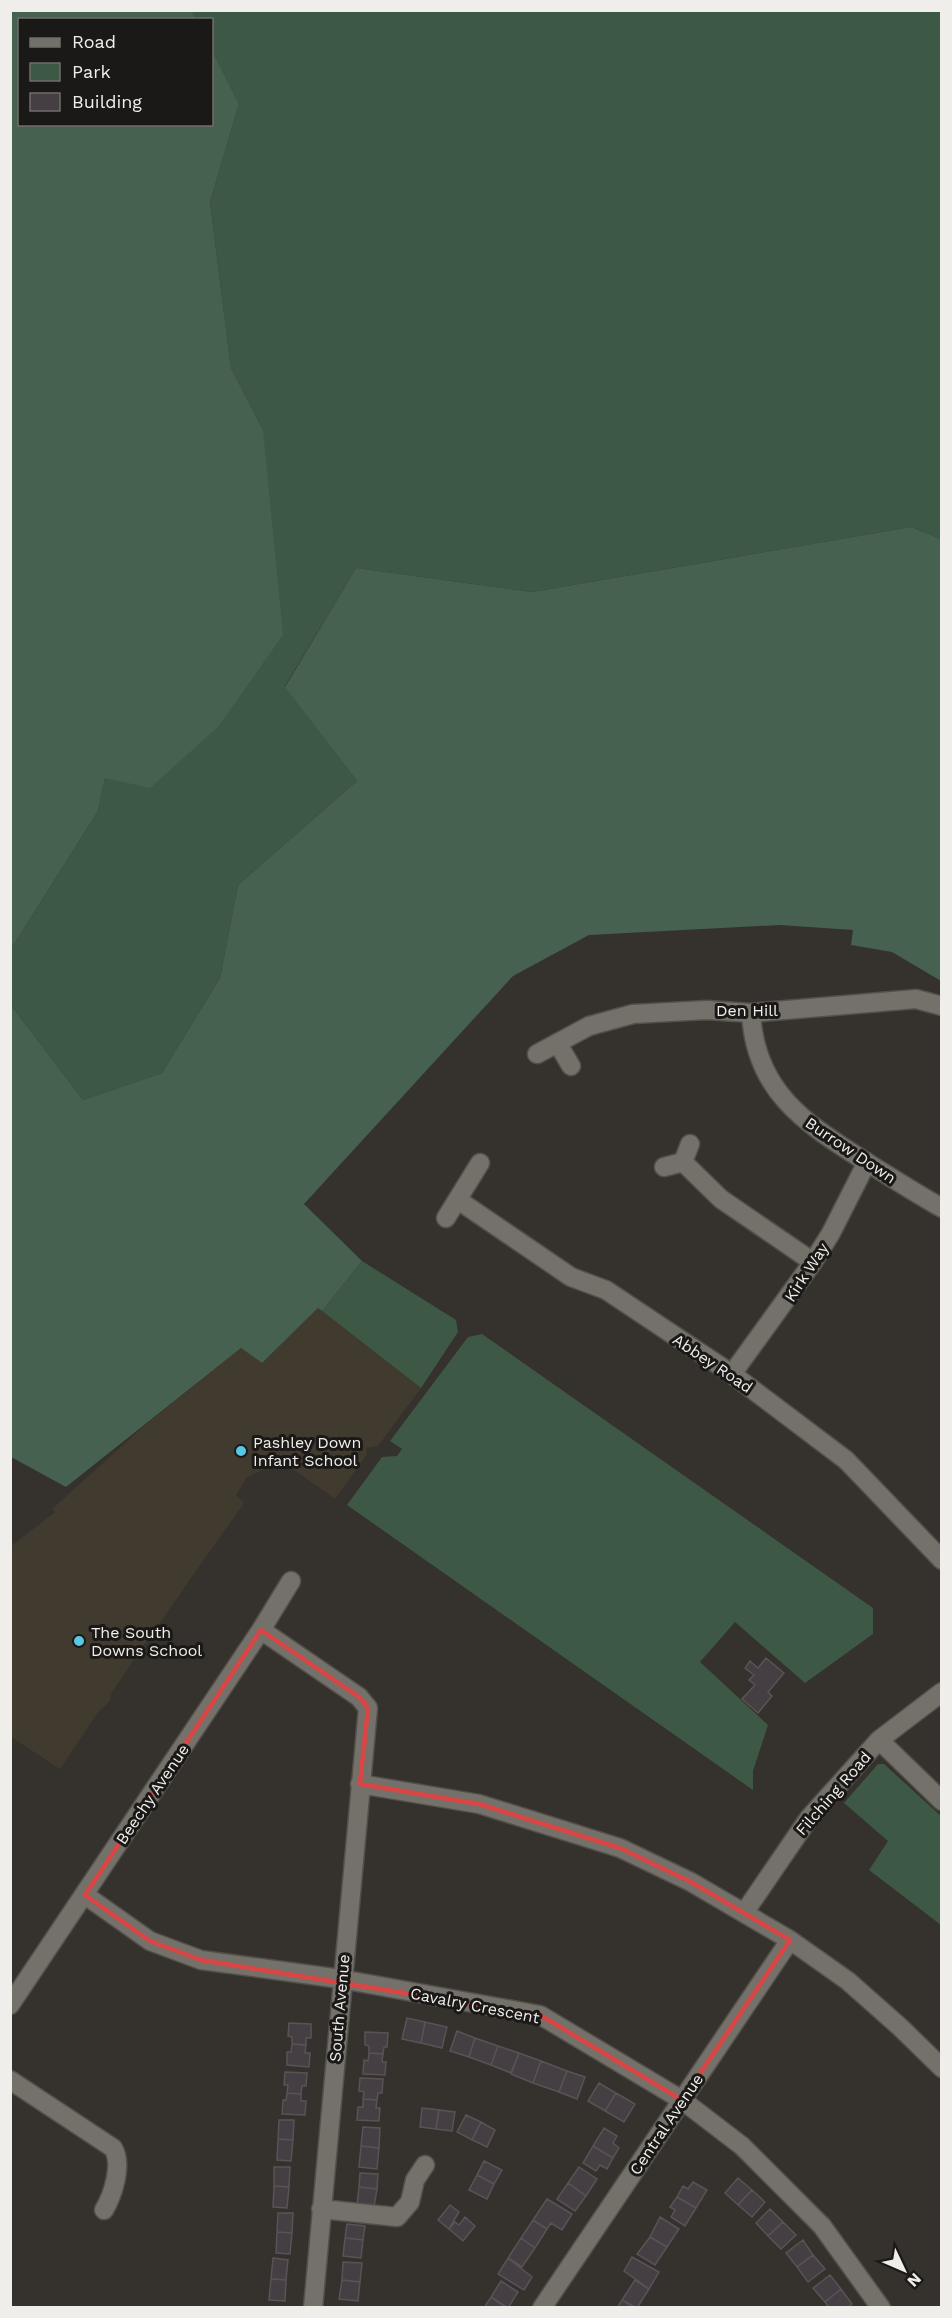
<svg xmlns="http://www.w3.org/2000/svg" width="952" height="2318" font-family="'Work Sans',sans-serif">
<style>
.built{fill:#413a2f}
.green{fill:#3e5846}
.forest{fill:#46614f}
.building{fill:#453f44;stroke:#595357;stroke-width:1.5}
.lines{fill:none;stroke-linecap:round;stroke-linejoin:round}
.street-casing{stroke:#53504c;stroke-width:21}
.street{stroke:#74706a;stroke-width:18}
.marked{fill:none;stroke:#da4645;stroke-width:4.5;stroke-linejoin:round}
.poi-dot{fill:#59c8e4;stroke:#1b1917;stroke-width:2}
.labels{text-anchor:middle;stroke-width:6;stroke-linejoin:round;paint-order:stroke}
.street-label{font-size:16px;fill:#f0eeea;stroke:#1b1917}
.poi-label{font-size:16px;fill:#f0eeea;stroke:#1b1917;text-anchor:start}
</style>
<rect width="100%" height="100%" fill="#35312c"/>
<path class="built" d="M318,1308L421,1388L378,1446L366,1448L367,1454L335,1499L276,1457L269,1467L247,1477L236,1495L244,1503L137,1655L111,1694L110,1701L99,1711L60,1769L11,1737V1546L55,1512L52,1509L145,1425L241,1348L262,1363Z"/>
<path class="green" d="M191,11H941V539L911,527L532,592L356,568L285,686L357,781L238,885L220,978L162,1073L83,1100L11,1005V949L98,811L105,778L263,430L231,368L210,202L239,104L212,50V20L196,19Z
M362,1261L456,1320L458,1332L421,1388L322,1311Z
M482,1334L873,1608V1634L805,1683L735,1622L700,1662L768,1725L753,1771V1790L347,1505L382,1457L397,1456L402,1449L390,1441L468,1337Z
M878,1764H884L941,1816V1925L869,1870L888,1841L844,1803Z"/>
<path class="forest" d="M11,10H191L196,19L20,20V124H212V50L239,104L210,202L231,368L263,430L283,635L218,727L150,788L105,778L98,811L11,949Z
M911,527L941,539V981L892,952L851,945L853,930L780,925L589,935L513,976L304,1204L362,1261L322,1311L318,1308L262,1363L241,1348L66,1487L11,1457V1005L83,1100L162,1073L220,978L238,885L357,781L285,687L356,568L532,592Z"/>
<path class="building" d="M766,1658L784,1673L768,1692L772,1696L758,1713L742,1699L755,1685L749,1680L754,1675L745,1668L750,1661L758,1668Z
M407,2018L425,2022L421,2043L402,2039Z
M425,2022L447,2027L442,2048L421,2043Z
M289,2023L311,2024V2038H306V2045L292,2044V2037L288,2036Z
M457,2031L475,2038L469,2057L450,2051Z
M365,2032L388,2033L387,2047H384L383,2054L369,2053V2046L365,2045Z
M475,2038L498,2046L491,2065L469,2057Z
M292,2044L306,2045L305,2053H310L309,2067L287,2065V2052H291Z
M498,2046L519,2053L511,2073L491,2065Z
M369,2053L383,2054L382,2062H386L385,2075L363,2074L364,2060L368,2061Z
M519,2053L541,2061L533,2083L511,2074Z
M541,2061L567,2071L559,2092L533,2083Z
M567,2071L585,2077L577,2099L559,2092Z
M285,2072L307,2073L306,2086H302L301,2094L287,2093L288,2085H284Z
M360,2078L383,2079L382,2093H378L377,2100L363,2099L364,2092L359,2091Z
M599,2083L616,2093L605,2111L588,2101Z
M287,2093L301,2094V2101H306L305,2115L282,2114L283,2100H286Z
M616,2093L635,2104L624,2122L605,2111Z
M363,2099L377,2100L376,2108H380L379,2121L357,2120L358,2107H363Z
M422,2108L439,2110L436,2129L420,2127Z
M439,2110L455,2112L452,2131L436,2129Z
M466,2115L481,2122L472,2140L457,2132Z
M279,2120H294L293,2140L278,2139Z
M481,2122L495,2130L487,2147L472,2140Z
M363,2127L380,2128L379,2148L361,2146Z
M604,2128L617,2136L613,2143L619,2148L613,2158L593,2146Z
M278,2139L293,2140L291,2161L277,2160Z
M361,2146L379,2148L377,2169L359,2167Z
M593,2146L613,2158L607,2169L600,2165L596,2171L583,2163Z
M484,2161L502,2170L494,2184L477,2175Z
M274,2167H290L289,2187L274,2186Z
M579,2167L597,2179L586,2196L568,2183Z
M360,2173L378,2174L377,2189L359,2187Z
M477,2175L494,2184L487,2199L469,2190Z
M738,2178L752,2190L738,2205L725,2193Z
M693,2182L707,2190L696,2208L677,2197L683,2186L688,2189Z
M568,2183L586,2196L575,2211L557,2199Z
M274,2186L289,2187L287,2208L273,2207Z
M359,2187L377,2189L374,2207L357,2205Z
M752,2190L765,2202L752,2217L738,2205Z
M677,2197L696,2208L685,2226L671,2217L675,2210L670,2207Z
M547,2199L572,2214L562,2230L551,2223L547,2229L533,2220Z
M450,2205L459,2212L449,2229L438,2220Z
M770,2209L783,2222L768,2236L756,2223Z
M278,2213H293L292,2233L277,2232Z
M465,2217L475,2226L463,2241L449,2229L455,2222L459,2225Z
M660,2217L679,2229L667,2247L650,2237Z
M533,2220L547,2229L535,2248L521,2238Z
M783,2222L796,2235L781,2249L768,2236Z
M347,2224L365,2226L363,2240L345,2238Z
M277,2232L292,2233L290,2254L276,2253Z
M650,2237L667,2247L655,2265L637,2254Z
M345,2238L363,2240L361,2258L343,2256Z
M521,2238L535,2248L522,2267L508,2258Z
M803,2240L813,2255L797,2267L786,2253Z
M813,2255L825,2269L808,2282L797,2267Z
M632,2257L659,2272L649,2289L624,2271Z
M273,2258L288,2260L286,2280L271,2279Z
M508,2258L532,2277L524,2290L498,2274Z
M343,2262L362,2263L360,2282L342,2280Z
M830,2275L841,2289L825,2302L813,2288Z
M271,2279L286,2280L285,2301L269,2300Z
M342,2280L360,2282L358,2301L339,2299Z
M635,2280L649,2289L637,2308L622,2300Z
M501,2281L518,2292L508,2308L491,2297Z
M841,2289L852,2304L847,2308H829L825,2302Z
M491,2297L506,2308H484Z
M622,2300L634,2308H617Z"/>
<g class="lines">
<g class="street-casing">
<path id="street" d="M751,1013C755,1090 803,1122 863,1160C889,1176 915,1193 942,1208
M558,1044L571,1066
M537,1054L589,1026L633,1014L707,1010L751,1013L916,999L942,1006
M690,1144L683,1162L721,1199L813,1262
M664,1167L683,1162
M458,1200L571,1277L606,1290L732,1374L846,1460L942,1560
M446,1218L480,1163
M732,1374L813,1262L831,1233L867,1162
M261,1630L359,1697L368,1708L313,2308
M879,1740L942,1801
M360,1784L479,1804L620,1848L691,1882L790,1940L848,1981L900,2027L942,2068
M85,1895L150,1941L201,1960L341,1979L540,2015L682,2100L742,2146L822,2226L881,2308
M744,1913L809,1818L879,1740L942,1692
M10,2005L261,1630L291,1581
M10,2080L113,2148C123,2164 113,2195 104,2210
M321,2209L397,2217
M397,2217L410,2202L415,2180L425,2165
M542,2308L790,1940"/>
</g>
<use href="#street" class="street"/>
</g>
<path class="marked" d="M261,1630L359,1697L368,1708L360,1784L479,1804L620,1848L691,1882L790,1940L682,2100L540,2015L201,1960L150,1941L85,1895Z"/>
<g class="poi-dot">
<circle cx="241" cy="1451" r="6"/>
<circle cx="79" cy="1641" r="6"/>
</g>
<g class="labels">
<g class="street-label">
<text x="747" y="1016">Den Hill</text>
<text transform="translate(851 1150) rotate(34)" y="6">Burrow Down</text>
<text transform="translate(806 1272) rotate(-57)" y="6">Kirk Way</text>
<text transform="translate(713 1363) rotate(34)" y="6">Abbey Road</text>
<text transform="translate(833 1793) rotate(-49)" y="6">Filching Road</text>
<text transform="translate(152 1794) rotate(-56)" y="6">Beechy Avenue</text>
<text transform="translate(475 2005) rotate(11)" y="6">Cavalry Crescent</text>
<text transform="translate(339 2008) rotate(-85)" y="6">South Avenue</text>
<text transform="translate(666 2124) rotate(-56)" y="6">Central Avenue</text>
</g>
<g class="poi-label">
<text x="253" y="1448">Pashley Down<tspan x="253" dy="18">Infant School</tspan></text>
<text x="91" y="1638">The South<tspan x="91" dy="18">Downs School</tspan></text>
</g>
</g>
<rect width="952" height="2318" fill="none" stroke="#f0eeea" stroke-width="24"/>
<rect x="18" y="18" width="195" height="108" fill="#1b1917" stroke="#706e6b" stroke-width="1.5"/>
<rect x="30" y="38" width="30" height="9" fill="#74706a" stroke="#706e6b" stroke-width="1.5"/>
<text x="72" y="48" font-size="18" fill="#f0eeea">Road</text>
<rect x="30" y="63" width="30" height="18" fill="#3e5846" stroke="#706e6b" stroke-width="1.5"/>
<text x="72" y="78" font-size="18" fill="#f0eeea">Park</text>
<rect x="30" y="93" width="30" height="18" fill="#453f44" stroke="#706e6b" stroke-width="1.5"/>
<text x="72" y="108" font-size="18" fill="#f0eeea">Building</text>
<g transform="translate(904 2270) rotate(134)" stroke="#1b1917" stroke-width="4.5" paint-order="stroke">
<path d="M0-4.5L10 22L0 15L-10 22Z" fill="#f0eeea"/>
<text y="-9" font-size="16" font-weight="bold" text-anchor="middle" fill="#f0eeea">N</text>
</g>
</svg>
